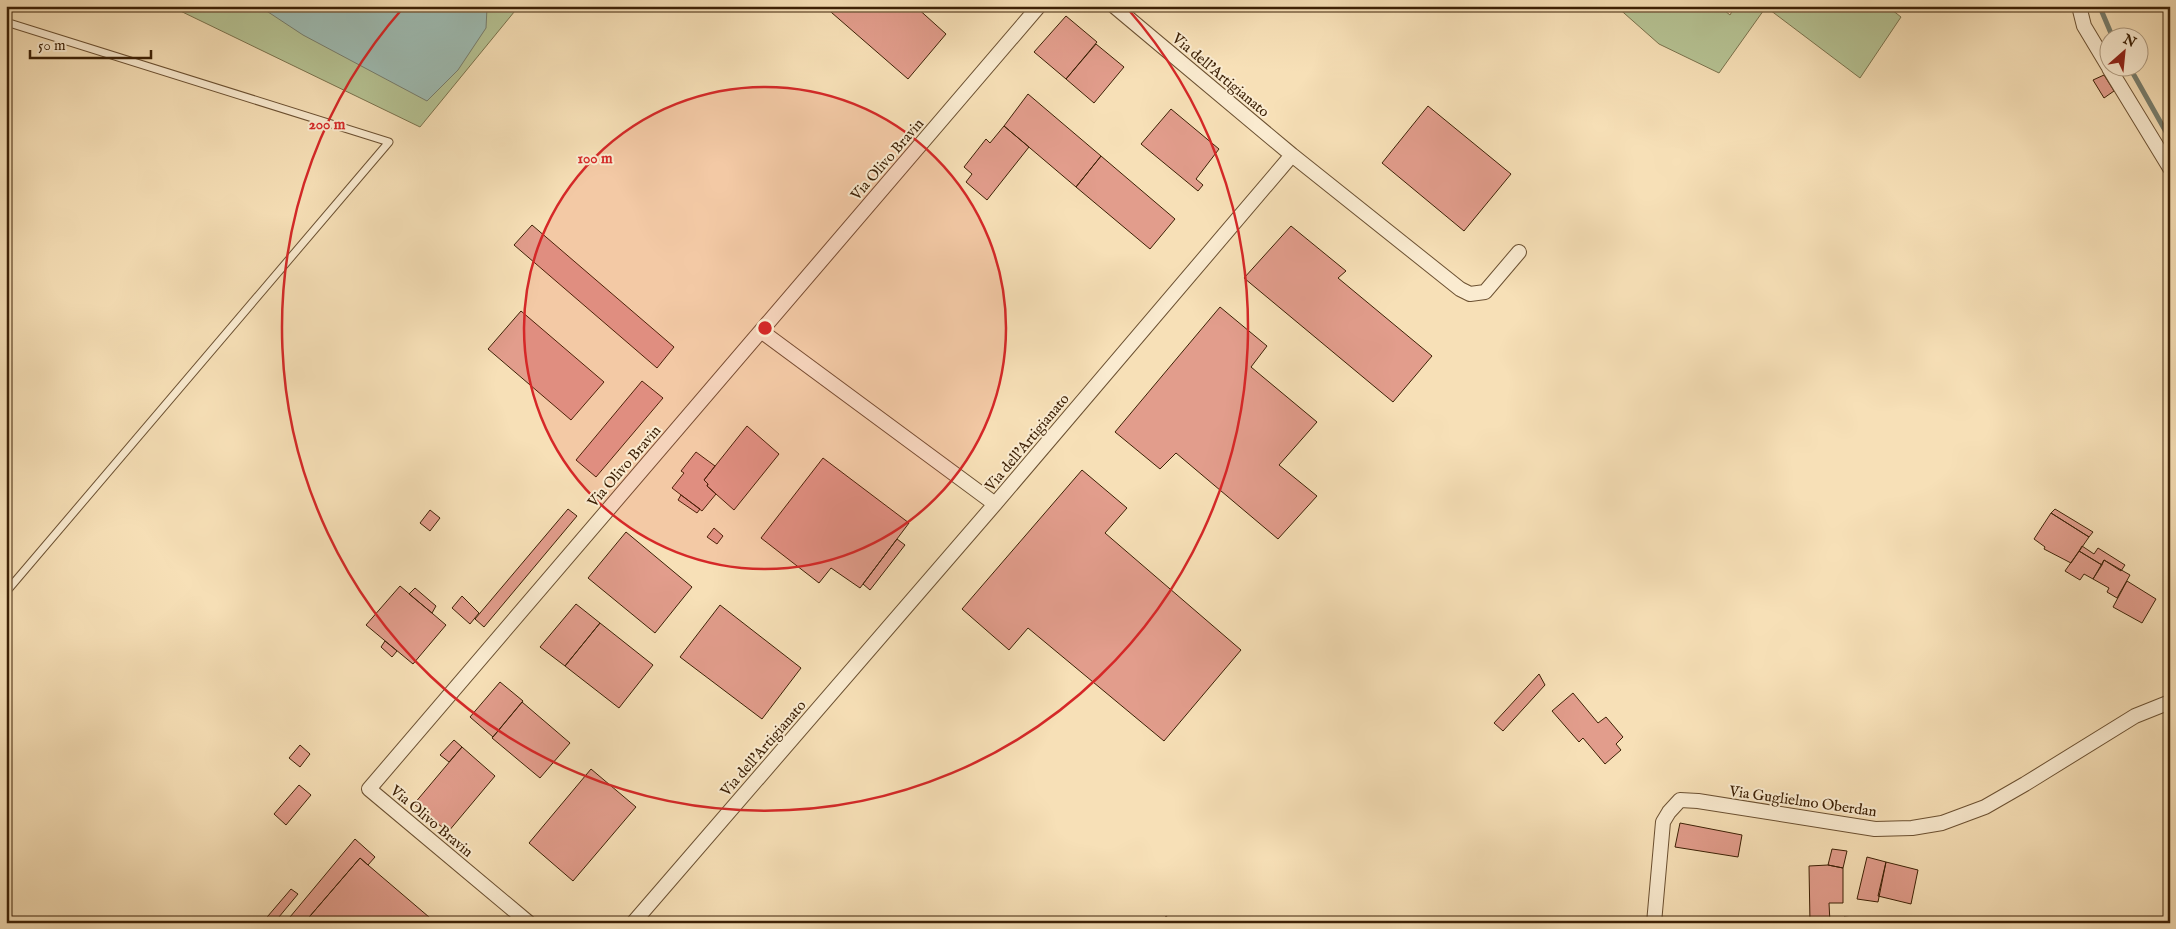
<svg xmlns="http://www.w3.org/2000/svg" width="2176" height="929" font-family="'IM FELL English',serif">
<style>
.green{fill:#b6c394;stroke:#7a724d}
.water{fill:#9ebcb3;stroke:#777e6e}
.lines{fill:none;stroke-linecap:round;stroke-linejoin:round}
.stream{stroke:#777e6e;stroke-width:5}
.building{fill:#e29d8c;stroke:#3d2106}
.lane-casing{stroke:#6c5132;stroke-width:9}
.street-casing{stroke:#6c5132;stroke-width:16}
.lane{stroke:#faebd0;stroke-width:7}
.street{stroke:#faebd0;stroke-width:14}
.ring{fill:none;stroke:#d62828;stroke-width:2.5}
.labels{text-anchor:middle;stroke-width:4;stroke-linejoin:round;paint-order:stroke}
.street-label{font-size:15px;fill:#3d2106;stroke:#faebd0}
.centre{fill:#d62828;stroke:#faebd0;stroke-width:2.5}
.ring-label{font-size:15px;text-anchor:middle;font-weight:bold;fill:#d62828;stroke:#faebd0;stroke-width:4;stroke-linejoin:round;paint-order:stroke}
</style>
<rect width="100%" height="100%" fill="#f7e0b7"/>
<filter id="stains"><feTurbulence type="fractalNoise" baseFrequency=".004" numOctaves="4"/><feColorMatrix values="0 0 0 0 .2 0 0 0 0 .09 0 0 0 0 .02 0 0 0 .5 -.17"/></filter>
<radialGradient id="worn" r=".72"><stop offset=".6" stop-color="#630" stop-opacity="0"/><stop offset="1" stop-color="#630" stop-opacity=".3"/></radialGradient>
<path class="green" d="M170,6H519L420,127Z
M1616,6H1719L1730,15L1735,6H1887L1901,17L1860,78L1766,7L1719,73L1659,44Z"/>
<path class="water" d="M259,6H480L487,8L486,28L458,70L427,101L303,35Z"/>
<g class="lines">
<path class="stream" d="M2101,6L2102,12L2113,38
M2130,68L2170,139"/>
</g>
<path class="building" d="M824,6H915L946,34L908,79Z
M1066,16L1097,42L1066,79L1034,52Z
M1096,44L1124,67L1094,103L1066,79Z
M2104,75L2114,91L2104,98L2093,80Z
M1028,94L1101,156L1076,187L1004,126Z
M1428,106L1511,174L1464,231L1382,163Z
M1171,109L1219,149L1196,179L1203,185L1198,191L1141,144Z
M1004,126L1029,147L987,200L966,182L972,174L964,167L986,139L990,143Z
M1101,156L1175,219L1150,249L1076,187Z
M532,225L674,347L657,368L514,245Z
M1291,226L1346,271L1338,278L1432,356L1393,402L1244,278Z
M1220,307L1267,346L1251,367L1317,422L1279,465L1317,496L1278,539L1176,453L1160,469L1115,432Z
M521,311L604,382L571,420L488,349Z
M642,381L663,398L596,477L576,460Z
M747,426L779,454L734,510L707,486L708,484L704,480Z
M696,452L715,466L704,480L708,484L707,486L716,494L702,511L672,488L684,473L681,471Z
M823,458L909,523L860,588L831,568L819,583L761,538Z
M1082,470L1127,508L1105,533L1241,650L1164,741L1028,628L1009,650L962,609Z
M681,495L700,509L697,513L678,500Z
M568,509L577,516L484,627L475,619Z
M2055,509L2093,532L2089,537L2051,513Z
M430,510L440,518L430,531L420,523Z
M2051,513L2089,537L2071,563L2044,549L2045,547L2034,539Z
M714,528L723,536L717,544L707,537Z
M626,532L692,587L655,633L588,578Z
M897,539L905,545L870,590L863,584Z
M2082,546L2094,554L2098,548L2125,565L2121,571L2104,560L2102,565L2079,551Z
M2079,551L2102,565L2093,579L2084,574L2080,580L2065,571Z
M2104,560L2130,575L2117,598L2107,592L2109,588L2093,579Z
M2127,581L2156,599L2142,623L2113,607Z
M400,586L446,625L413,664L366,625Z
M415,588L436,606L432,613L409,594Z
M462,596L479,613L470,624L452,608Z
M576,604L600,623L565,666L540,647Z
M720,605L801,668L762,719L680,657Z
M600,623L653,665L619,708L565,666Z
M385,641L397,651L392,657L381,647Z
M1539,674L1545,685L1503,731L1494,723Z
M500,682L523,701L493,737L470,717Z
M1573,693L1598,723L1606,717L1623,737L1616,744L1621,750L1605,764L1583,738L1579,742L1552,711Z
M522,702L570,743L540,778L492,738Z
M454,740L462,747L449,762L440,755Z
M300,745L310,754L300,767L289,758Z
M462,747L495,776L448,832L414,804Z
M591,769L636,807L573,881L529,843Z
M299,785L311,795L286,825L274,814Z
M1680,823L1742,835L1738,857L1675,847Z
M355,839L375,857L368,865L360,858L304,923H285Z
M1832,849L1847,851L1843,868L1828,865Z
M1867,857L1886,862L1878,902L1857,899Z
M360,858L368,865L436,923H304Z
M1886,862L1918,870L1911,904L1878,896Z
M1828,865L1843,868V903H1829L1830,923H1810L1809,866Z
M291,889L298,894L274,923H262Z
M1166,916L1174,923H1161Z
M1844,917L1875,920V923H1844Z"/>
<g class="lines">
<g class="lane-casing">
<path id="lane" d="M6,22L389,142L6,592"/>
</g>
<g class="street-casing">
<path id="street" d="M1114,6L1292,155L1460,289L1470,294L1485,292L1519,252
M2079,6L2084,26L2108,66
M2109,68L2170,168
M761,331L995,504
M529,923L369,789L1039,6
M633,923L995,504L1292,155
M1654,923L1663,822L1669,812L1680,800L1698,801L1875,829L1912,828L1942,823L1985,807L2025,784L2135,716L2170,702"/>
</g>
<use href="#lane" class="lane"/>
<use href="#street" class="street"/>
</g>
<circle cx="765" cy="328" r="241" fill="#d62828" fill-opacity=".12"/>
<g class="ring">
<circle cx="765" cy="328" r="241"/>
<path d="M1127 8A483 483 0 1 1 403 8"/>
</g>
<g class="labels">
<g class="street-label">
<text transform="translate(1221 75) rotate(40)" y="5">Via dell'Artigianato</text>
<text transform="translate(887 159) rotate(-49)" y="5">Via Olivo Bravin</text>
<text transform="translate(1027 442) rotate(-50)" y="5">Via dell'Artigianato</text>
<text transform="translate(624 466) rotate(-49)" y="5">Via Olivo Bravin</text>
<text transform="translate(763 748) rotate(-49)" y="5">Via dell'Artigianato</text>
<text transform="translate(1803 801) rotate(8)" y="5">Via Guglielmo Oberdan</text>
<text transform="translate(432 821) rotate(40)" y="5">Via Olivo Bravin</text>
</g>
</g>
<circle cx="765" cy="328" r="8" class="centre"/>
<g class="ring-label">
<text x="327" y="129">200 m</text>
<text x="595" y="163">100 m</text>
</g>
<rect width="2176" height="929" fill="none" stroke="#f7e0b7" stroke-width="25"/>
<rect x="8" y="8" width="2161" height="914" fill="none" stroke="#3d2106" stroke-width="2.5"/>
<rect x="12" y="12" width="2151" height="904" fill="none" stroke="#3d2106"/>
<g transform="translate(2124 52) rotate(27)"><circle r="24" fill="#faebd0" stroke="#ae9a7f"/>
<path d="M0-4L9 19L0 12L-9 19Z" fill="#8f2418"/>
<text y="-8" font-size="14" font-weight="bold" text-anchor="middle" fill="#3d2106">N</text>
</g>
<path d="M30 50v8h121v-8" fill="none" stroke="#3d2106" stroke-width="2.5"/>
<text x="38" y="50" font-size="15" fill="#3d2106" stroke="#faebd0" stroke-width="4" paint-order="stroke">50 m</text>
<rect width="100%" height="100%" filter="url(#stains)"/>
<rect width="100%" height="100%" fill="url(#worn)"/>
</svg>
